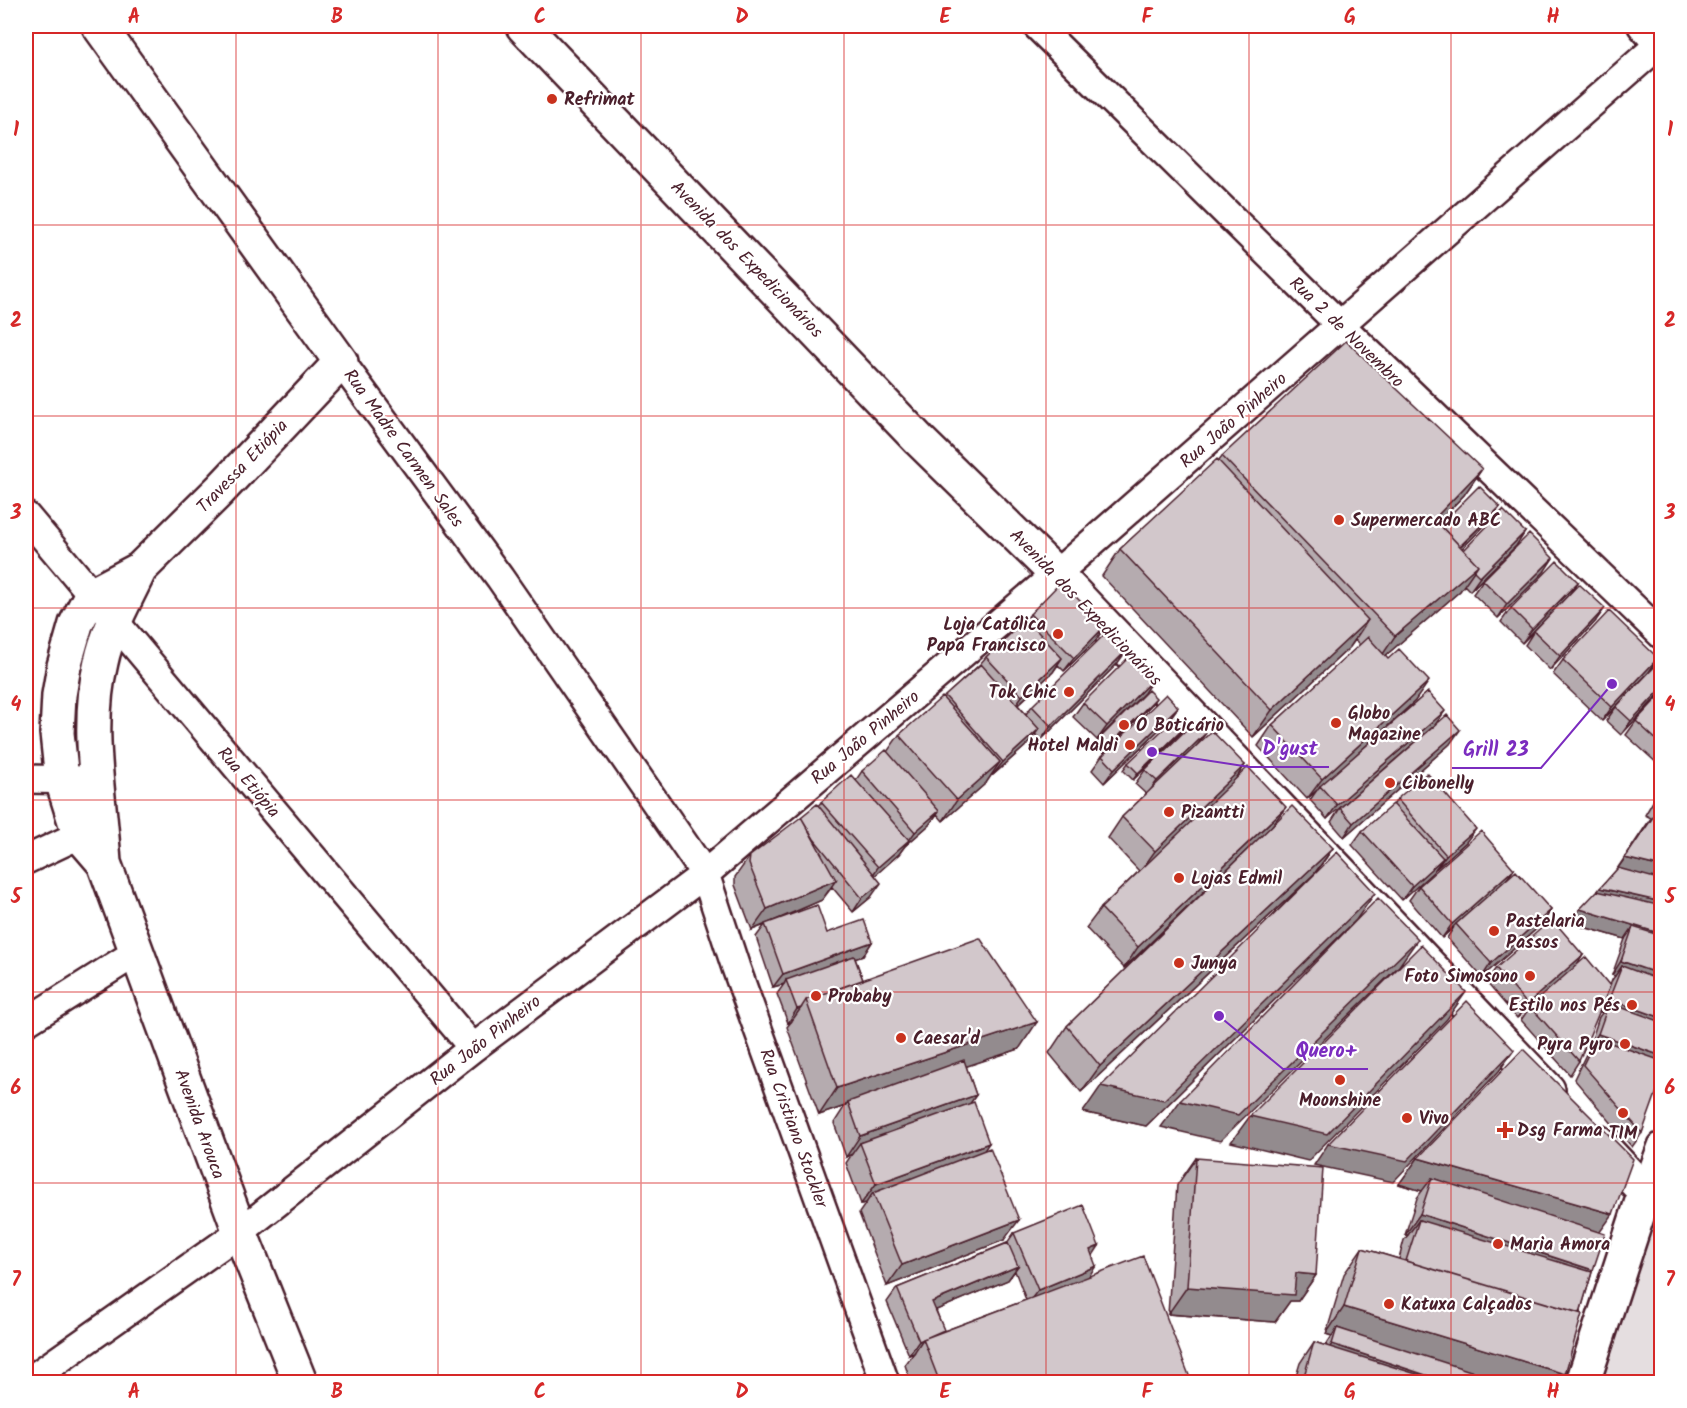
<svg xmlns="http://www.w3.org/2000/svg" width="1687" height="1408" font-family="Kalam,sans-serif">
<style>
.green{fill:#e5dee0;stroke:#987e86;stroke-width:1.5}
.lines{fill:none;stroke-linecap:round;stroke-linejoin:round}
.street-casing{stroke:#4a1f2b;stroke-width:32}
.secondary-casing{stroke:#4a1f2b;stroke-width:38}
.street{stroke:#fff;stroke-width:27}
.secondary{stroke:#fff;stroke-width:33}
.wall{fill:#b5abaf;stroke:#4a1f2b;stroke-width:1.5;fill-rule:evenodd}
.shaded-wall{fill:#938b8e;stroke:#4a1f2b;stroke-width:1.5}
.building{fill:#d2c7cb;stroke:#4a1f2b;stroke-width:1.5}
.grid{fill:none;stroke:#d62828;stroke-width:1.5;stroke-opacity:0.55}
.poi-dot{fill:#c8321e;stroke:#fff;stroke-width:2}
.labels{text-anchor:middle;stroke-width:4.5;stroke-linejoin:round;paint-order:stroke}
.poi-label{font-size:18px;font-weight:bold;fill:#4a1f2b;stroke:#fff;text-anchor:start}
.street-label{font-size:18px;fill:#4a1f2b;stroke:#fff}
.leader{fill:none;stroke:#7b2cbf;stroke-width:2}
.callout-dot{fill:#7b2cbf;stroke:#fff;stroke-width:2}
.callout-label{font-size:20px;text-anchor:middle;font-weight:bold;fill:#7b2cbf;stroke:#fff;stroke-width:4.5;stroke-linejoin:round;paint-order:stroke}
.neatline{fill:none;stroke:#d62828;stroke-width:2}
.grid-label{font-size:20px;text-anchor:middle;font-weight:bold;fill:#d62828}
</style>
<rect width="100%" height="100%" fill="#fff"/>
<filter id="ink" filterUnits="userSpaceOnUse"><feTurbulence type="fractalNoise" baseFrequency=".0167" numOctaves="2"/><feDisplacementMap in="SourceGraphic" scale="12" xChannelSelector="R" yChannelSelector="G"/><feConvolveMatrix kernelMatrix="1 2 1 2 8 2 1 2 1" color-interpolation-filters="sRGB"/></filter>
<g filter="url(#ink)">
<path class="green" d="M1661,1185V1382H1598Z"/>
<g class="lines">
<g class="street-casing">
<path id="street" d="M1037,26L1340,325L1662,635
M1642,26L1662,49
M341,362L500,578L705,874L736,968L885,1382
M26,516L473,1048
M26,779L83,780
M26,860L98,826
M26,1022L137,952
M1645,1192L1662,1146
M27,1382L240,1232L473,1048L705,874L1056,574L1662,42"/>
</g>
<g class="secondary-casing">
<path id="secondary" d="M99,26L341,362L220,490L140,569L91,595L76,624L64,666L59,695L57,733L62,780L79,834L104,863
M523,26L919,440L1056,574L1548,1090
M140,569C126,599 108,629 101,662C85,728 100,796 104,863L240,1232L300,1382
M1583,1382L1645,1192L1598,1142"/>
</g>
<use href="#street" class="street"/>
<use href="#secondary" class="secondary"/>
</g>
<path class="wall" d="M1222,456L1482,469L1464,495L1437,523L1440,525L1500,507L1490,520L1462,548L1464,550L1525,532L1516,546L1470,591L1464,585L1460,591L1385,656L1415,701L1351,759L1428,692L1327,819L1310,800L1317,790L1307,799L1258,746L1272,725L1360,645L1355,640L1350,647L1253,737L1102,576L1120,549L1218,461Z
M1544,572L1498,618L1473,594L1483,580Z
M1578,582L1568,596L1522,643L1501,622L1511,608Z
M1030,614L1105,626L1096,640L1064,671L1058,665L1053,672L1018,705L1026,714L1032,706L1117,664L1041,740L1035,734L1029,743L993,775L992,774L986,783L943,821L937,814L929,825L905,846L899,854L875,875L871,897L853,912L832,887L822,900L777,920L827,933L872,942L863,956L855,958L863,980L1019,1049L966,1066L976,1095L970,1103L984,1150L1004,1240L887,1286L859,1213L866,1203L861,1204L846,1163L852,1154L846,1157L834,1123L845,1106L819,1115L787,1027L791,1022L788,1023L777,994L784,984L773,987L756,937L765,925L752,930L735,885V877L750,856L818,806L821,802L856,780L862,771L887,752L899,735L943,698L980,664L986,657L1026,620Z
M1595,622L1550,670L1525,645L1534,631Z
M1658,658L1649,672L1602,721L1553,674L1563,660Z
M1661,660L1662,691L1621,735L1606,721L1616,707Z
M1144,693L1097,740L1073,717L1083,703Z
M1662,693V763L1659,765L1626,735L1636,721Z
M1151,705L1104,753L1096,744L1101,737Z
M1178,707L1168,721L1104,783L1092,770L1102,756Z
M1181,733L1133,780L1123,770L1128,763Z
M1450,744L1344,837L1331,822L1340,808Z
M1198,745L1245,765L1235,779L1273,825L1333,848L1315,874L1356,920L1146,1126L1083,1112L1310,878L1081,1092L1049,1053L1067,1026L1236,861L1124,968L1086,928L1101,908L1139,871L1108,838L1122,817L1146,794L1135,784L1145,770Z
M1662,786V1056L1642,1133L1632,1147L1574,1079L1589,1048L1599,1017L1602,1013L1600,1012L1612,980L1615,976L1612,975L1625,939L1570,923L1617,869L1651,818L1645,815Z
M1397,799L1466,842L1436,868L1402,900L1352,845L1362,831L1394,804Z
M1514,869L1507,879L1551,910L1542,924L1482,977L1447,938L1454,927L1442,938L1409,900L1419,886Z
M1583,955L1575,967L1579,1061L1570,1075L1521,1020L1530,1007L1517,1018L1486,982L1496,968Z
M1196,1158L1316,1275L1298,1301H1290L1275,1322L1168,1314L1177,1185Z
M1418,1158L1600,1232L1592,1272L1580,1313L1565,1374L1559,1383H1294L1300,1363L1314,1342L1326,1346L1328,1342L1332,1336L1326,1334L1344,1274L1362,1248L1399,1259L1404,1240L1408,1235H1405L1417,1198L1422,1191L1399,1184Z
M1014,1233L1093,1256L1088,1277L1190,1378L1187,1383H911L905,1365L914,1353L909,1355L887,1302L897,1288L1007,1243ZM1015,1271L1026,1300L944,1331L936,1310L1008,1280Z
M1662,1301V1321L1655,1310Z"/>
<path class="shaded-wall" d="M1482,469L1464,495L1415,546L1434,519Z
M1500,507L1490,520L1446,565L1455,552Z
M1525,532L1516,546L1470,591L1480,577Z
M1553,558L1544,572L1498,618L1507,604Z
M1478,565L1460,591L1377,663L1395,636Z
M1578,582L1568,596L1522,643L1532,629Z
M1605,608L1595,622L1550,670L1560,656Z
M1368,620L1350,647L1253,737L1272,710Z
M1105,626L1096,640L1064,671L1074,658Z
M1127,650L1117,664L1041,740L1051,726Z
M1062,658L1053,672L1012,710L1022,696Z
M1658,658L1649,672L1602,721L1612,707Z
M1153,679L1144,693L1097,740L1107,726Z
M1429,681L1415,701L1321,787L1320,786L1317,790L1307,799L1322,779Z
M1662,688V691L1621,735L1631,721Z
M1156,698L1151,705L1104,753L1109,746Z
M1178,707L1168,721L1104,783L1114,769Z
M1445,711L1435,725L1327,819L1337,805Z
M1186,726L1181,733L1133,780L1138,773Z
M1039,729L1029,743L993,775L1003,762Z
M1460,730L1450,744L1344,837L1353,823Z
M1206,733L1196,747L1147,795L1157,781Z
M1000,762L986,783L943,821L957,800Z
M1245,765L1231,786L1140,872L1155,851Z
M1286,807L1271,827L1124,968L1138,947Z
M939,811L929,825L905,846L915,832Z
M1476,829L1466,842L1436,869L1446,855Z
M909,840L899,854L869,881L878,867Z
M1333,848L1314,874L1081,1092L1100,1066Z
M1443,858L1433,872L1402,900L1412,886Z
M1625,858L1662,867V892L1611,878Z
M1514,869L1504,883L1456,924L1442,938L1452,924Z
M836,880L822,900L752,930L767,909Z
M881,883L871,897L853,912L862,898Z
M1600,888L1662,902V918L1590,901Z
M1375,893L1356,920L1146,1126L1083,1112L1101,1086Z
M1580,909L1662,934V950L1633,927L1625,939L1570,923Z
M1551,910L1542,924L1482,977L1491,963Z
M1418,939L1399,966L1220,1141L1161,1127L1180,1101Z
M872,942L863,956L787,982L786,980L784,984L773,987L783,974Z
M1583,955L1574,969L1517,1018L1527,1004Z
M1621,961L1662,975V992L1622,966L1615,976L1612,975Z
M1466,992L1447,1019L1308,1161L1231,1142L1250,1116Z
M1609,999L1662,1018V1035L1609,1003L1602,1013L1600,1012Z
M801,1008L791,1022L788,1023L797,1009Z
M1037,1022L1019,1049L849,1105L848,1102L845,1106L819,1115L837,1088Z
M1598,1034L1662,1056V1062L1596,1038L1588,1048Z
M1514,1050L1499,1071L1393,1182L1314,1165L1328,1144Z
M976,1095L962,1115L860,1143L852,1154L846,1157L860,1136Z
M989,1143L975,1164L873,1193L866,1203L861,1204L876,1184Z
M1418,1158L1613,1214L1594,1240L1432,1178L1422,1191L1399,1184Z
M1420,1214L1593,1270L1579,1290L1419,1220L1408,1235H1405Z
M1019,1220L1004,1240L887,1286L902,1265Z
M1099,1246L1090,1260V1250Z
M1018,1266L1008,1280L922,1316L932,1302Z
M1096,1266L1087,1279L1028,1303L1038,1290Z
M1296,1273L1316,1275L1298,1301H1290L1275,1322L1168,1314L1187,1287Z
M1344,1307L1565,1374L1559,1383H1486L1337,1328L1332,1336L1326,1334Z
M923,1339L914,1353L909,1355L919,1341Z
M1332,1344L1450,1383H1397L1322,1358Z
M1190,1378L1187,1383H1179Z"/>
<path class="building" d="M1346,341L1482,469L1434,519L1478,565L1395,636L1222,456Z
M1217,459L1368,620L1272,710L1120,549Z
M1479,486L1500,507L1460,546L1440,525Z
M1503,510L1525,532L1480,577L1474,571L1478,565L1464,550Z
M1529,534L1553,558L1507,604L1483,580Z
M1557,561L1578,582L1532,629L1511,608Z
M1061,582L1105,626L1074,658L1030,614Z
M1579,584L1605,608L1560,656L1534,631Z
M1609,611L1658,658L1612,707L1563,660Z
M1026,619L1062,658L1022,696L986,657Z
M1108,631L1127,650L1051,726L1032,706Z
M1368,637L1388,659L1399,649L1429,681L1322,779L1272,725Z
M1130,656L1153,679L1107,726L1083,703Z
M1661,660L1662,688L1631,721L1616,707Z
M981,664L1039,729L1003,762L945,696Z
M1148,690L1156,698L1109,746L1101,737Z
M1428,692L1445,711L1337,805L1320,786Z
M1662,693V745L1636,721Z
M1166,694L1178,707L1114,769L1102,756Z
M942,697L1000,762L957,800L899,735Z
M1447,715L1460,730L1353,823L1340,808Z
M1177,716L1186,726L1138,773L1128,763Z
M1194,722L1206,733L1157,781L1145,770Z
M1212,731L1245,765L1155,851L1122,817Z
M886,750L939,811L915,832L862,771Z
M1248,767L1286,807L1138,947L1101,908Z
M1427,773L1476,829L1446,855L1397,799Z
M851,775L909,840L878,867L821,802Z
M1662,789V804H1661L1655,801Z
M817,804L881,883L862,898L814,839L801,817Z
M1393,804L1443,858L1412,886L1362,831Z
M1662,804V867L1625,858Z
M1292,806L1333,848L1100,1066L1067,1026Z
M801,817L836,880L767,909L749,864L750,856Z
M1481,831L1514,869L1452,924L1419,886Z
M1337,852L1375,893L1164,1100L1101,1086Z
M1618,868L1662,880V902L1600,888Z
M1516,871L1551,910L1491,963L1456,924Z
M1597,891L1662,906V934L1580,909Z
M1378,898L1418,939L1238,1115L1180,1101Z
M817,905L827,933L864,920L872,942L783,974L765,924Z
M1552,919L1583,955L1527,1004L1496,968Z
M1633,927L1662,936V975L1621,961Z
M980,938L1037,1022L837,1088L806,1000Z
M1421,945L1466,992L1327,1134L1250,1116Z
M854,956L863,980L806,1000L801,1008L797,1009L786,980Z
M1586,957L1610,986L1579,1061L1530,1006Z
M1622,966L1662,981V1018L1609,999Z
M1467,1001L1514,1050L1407,1161L1328,1144Z
M1609,1003L1662,1022V1056L1598,1034Z
M1596,1038L1662,1061V1077L1642,1133L1583,1065Z
M1523,1049L1633,1159L1613,1214L1418,1158Z
M964,1060L976,1095L860,1136L848,1102Z
M974,1102L989,1143L876,1184L860,1143Z
M990,1148L1019,1220L902,1265L873,1193Z
M1196,1158L1323,1168L1316,1275L1296,1273L1294,1295L1187,1287Z
M1432,1178L1605,1234L1593,1270L1420,1214Z
M1083,1205L1099,1246L1090,1250L1096,1266L1038,1290L1014,1233Z
M1419,1220L1592,1272L1580,1313L1406,1261Z
M1008,1243L1018,1266L932,1302L944,1330L919,1341L897,1288Z
M1362,1248L1582,1314L1565,1374L1344,1307Z
M1143,1256L1190,1378L1179,1383H940L923,1339Z
M1337,1328L1508,1383H1450L1332,1344Z
M1314,1342L1445,1383H1302Z"/>
</g>
<path class="grid" d="M236,26V1382M438,26V1382M641,26V1382M844,26V1382M1046,26V1382M1249,26V1382M1451,26V1382M26,225H1662M26,416H1662M26,608H1662M26,800H1662M26,992H1662M26,1183H1662"/>
<g class="poi-dot">
<circle cx="552" cy="99" r="6"/>
<circle cx="1339" cy="520" r="6"/>
<circle cx="1058" cy="634" r="6"/>
<circle cx="1069" cy="692" r="6"/>
<circle cx="1336" cy="723" r="6"/>
<circle cx="1124" cy="725" r="6"/>
<circle cx="1130" cy="745" r="6"/>
<circle cx="1390" cy="783" r="6"/>
<circle cx="1169" cy="812" r="6"/>
<circle cx="1179" cy="878" r="6"/>
<circle cx="1494" cy="931" r="6"/>
<circle cx="1179" cy="963" r="6"/>
<circle cx="1530" cy="976" r="6"/>
<circle cx="816" cy="996" r="6"/>
<circle cx="1632" cy="1005" r="6"/>
<circle cx="901" cy="1038" r="6"/>
<circle cx="1625" cy="1044" r="6"/>
<circle cx="1340" cy="1080" r="6"/>
<circle cx="1623" cy="1113" r="6"/>
<circle cx="1407" cy="1118" r="6"/>
<path d="M1502 1121h6v6h6v6h-6v6h-6v-6h-6v-6h6z"/>
<circle cx="1498" cy="1244" r="6"/>
<circle cx="1389" cy="1304" r="6"/>
</g>
<g class="labels">
<g class="poi-label">
<text x="564" y="105">Refrimat</text>
<text x="1351" y="526">Supermercado ABC</text>
<text x="1046" y="630" text-anchor="end">Loja Católica<tspan x="1046" dy="21">Papa Francisco</tspan></text>
<text x="1057" y="698" text-anchor="end">Tok Chic</text>
<text x="1348" y="719">Globo<tspan x="1348" dy="21">Magazine</tspan></text>
<text x="1136" y="731">O Boticário</text>
<text x="1118" y="751" text-anchor="end">Hotel Maldi</text>
<text x="1402" y="789">Cibonelly</text>
<text x="1181" y="818">Pizantti</text>
<text x="1191" y="884">Lojas Edmil</text>
<text x="1506" y="927">Pastelaria<tspan x="1506" dy="21">Passos</tspan></text>
<text x="1191" y="969">Junya</text>
<text x="1518" y="982" text-anchor="end">Foto Simosono</text>
<text x="828" y="1002">Probaby</text>
<text x="1620" y="1011" text-anchor="end">Estilo nos Pés</text>
<text x="913" y="1044">Caesar'd</text>
<text x="1613" y="1050" text-anchor="end">Pyra Pyro</text>
<text x="1340" y="1106" text-anchor="middle">Moonshine</text>
<text x="1419" y="1124">Vivo</text>
<text x="1517" y="1136">Dsg Farma</text>
<text x="1623" y="1139" text-anchor="middle">TIM</text>
<text x="1510" y="1250">Maria Amora</text>
<text x="1401" y="1310">Katuxa Calçados</text>
</g>
<g class="street-label">
<text transform="translate(747 259) rotate(46)" y="6">Avenida dos Expedicionários</text>
<text transform="translate(1347 332) rotate(44)" y="6">Rua 2 de Novembro</text>
<text transform="translate(1233 420) rotate(-41)" y="6">Rua João Pinheiro</text>
<text transform="translate(404 448) rotate(54)" y="6">Rua Madre Carmen Sales</text>
<text transform="translate(242 466) rotate(-46)" y="6">Travessa Etiópia</text>
<text transform="translate(1086 607) rotate(46)" y="6">Avenida dos Expedicionários</text>
<text transform="translate(865 737) rotate(-40)" y="6">Rua João Pinheiro</text>
<text transform="translate(249 782) rotate(50)" y="6">Rua Etiópia</text>
<text transform="translate(485 1040) rotate(-38)" y="6">Rua João Pinheiro</text>
<text transform="translate(200 1124) rotate(70)" y="6">Avenida Arouca</text>
<text transform="translate(794 1128) rotate(70)" y="6">Rua Cristiano Stockler</text>
</g>
</g>
<path class="leader" d="M1152 752L1250 767H1329M1612 684L1541 768H1452M1219 1016L1283 1069H1368"/>
<g class="callout-dot">
<circle cx="1152" cy="752" r="6"/>
<circle cx="1612" cy="684" r="6"/>
<circle cx="1219" cy="1016" r="6"/>
</g>
<g class="callout-label">
<text x="1290" y="755">D'gust</text>
<text x="1496" y="756">Grill 23</text>
<text x="1326" y="1057">Quero+</text>
</g>
<rect width="1687" height="1408" fill="none" stroke="#fff" stroke-width="66"/>
<rect x="33" y="33" width="1621" height="1342" class="neatline"/>
<g class="grid-label">
<text x="134" y="23">A</text>
<text x="337" y="23">B</text>
<text x="540" y="23">C</text>
<text x="742" y="23">D</text>
<text x="945" y="23">E</text>
<text x="1147" y="23">F</text>
<text x="1350" y="23">G</text>
<text x="1553" y="23">H</text>
<text x="16" y="136">1</text>
<text x="1670" y="136">1</text>
<text x="16" y="327">2</text>
<text x="1670" y="327">2</text>
<text x="16" y="519">3</text>
<text x="1670" y="519">3</text>
<text x="16" y="711">4</text>
<text x="1670" y="711">4</text>
<text x="16" y="903">5</text>
<text x="1670" y="903">5</text>
<text x="16" y="1094">6</text>
<text x="1670" y="1094">6</text>
<text x="16" y="1286">7</text>
<text x="1670" y="1286">7</text>
<text x="134" y="1398">A</text>
<text x="337" y="1398">B</text>
<text x="540" y="1398">C</text>
<text x="742" y="1398">D</text>
<text x="945" y="1398">E</text>
<text x="1147" y="1398">F</text>
<text x="1350" y="1398">G</text>
<text x="1553" y="1398">H</text>
</g>
</svg>
